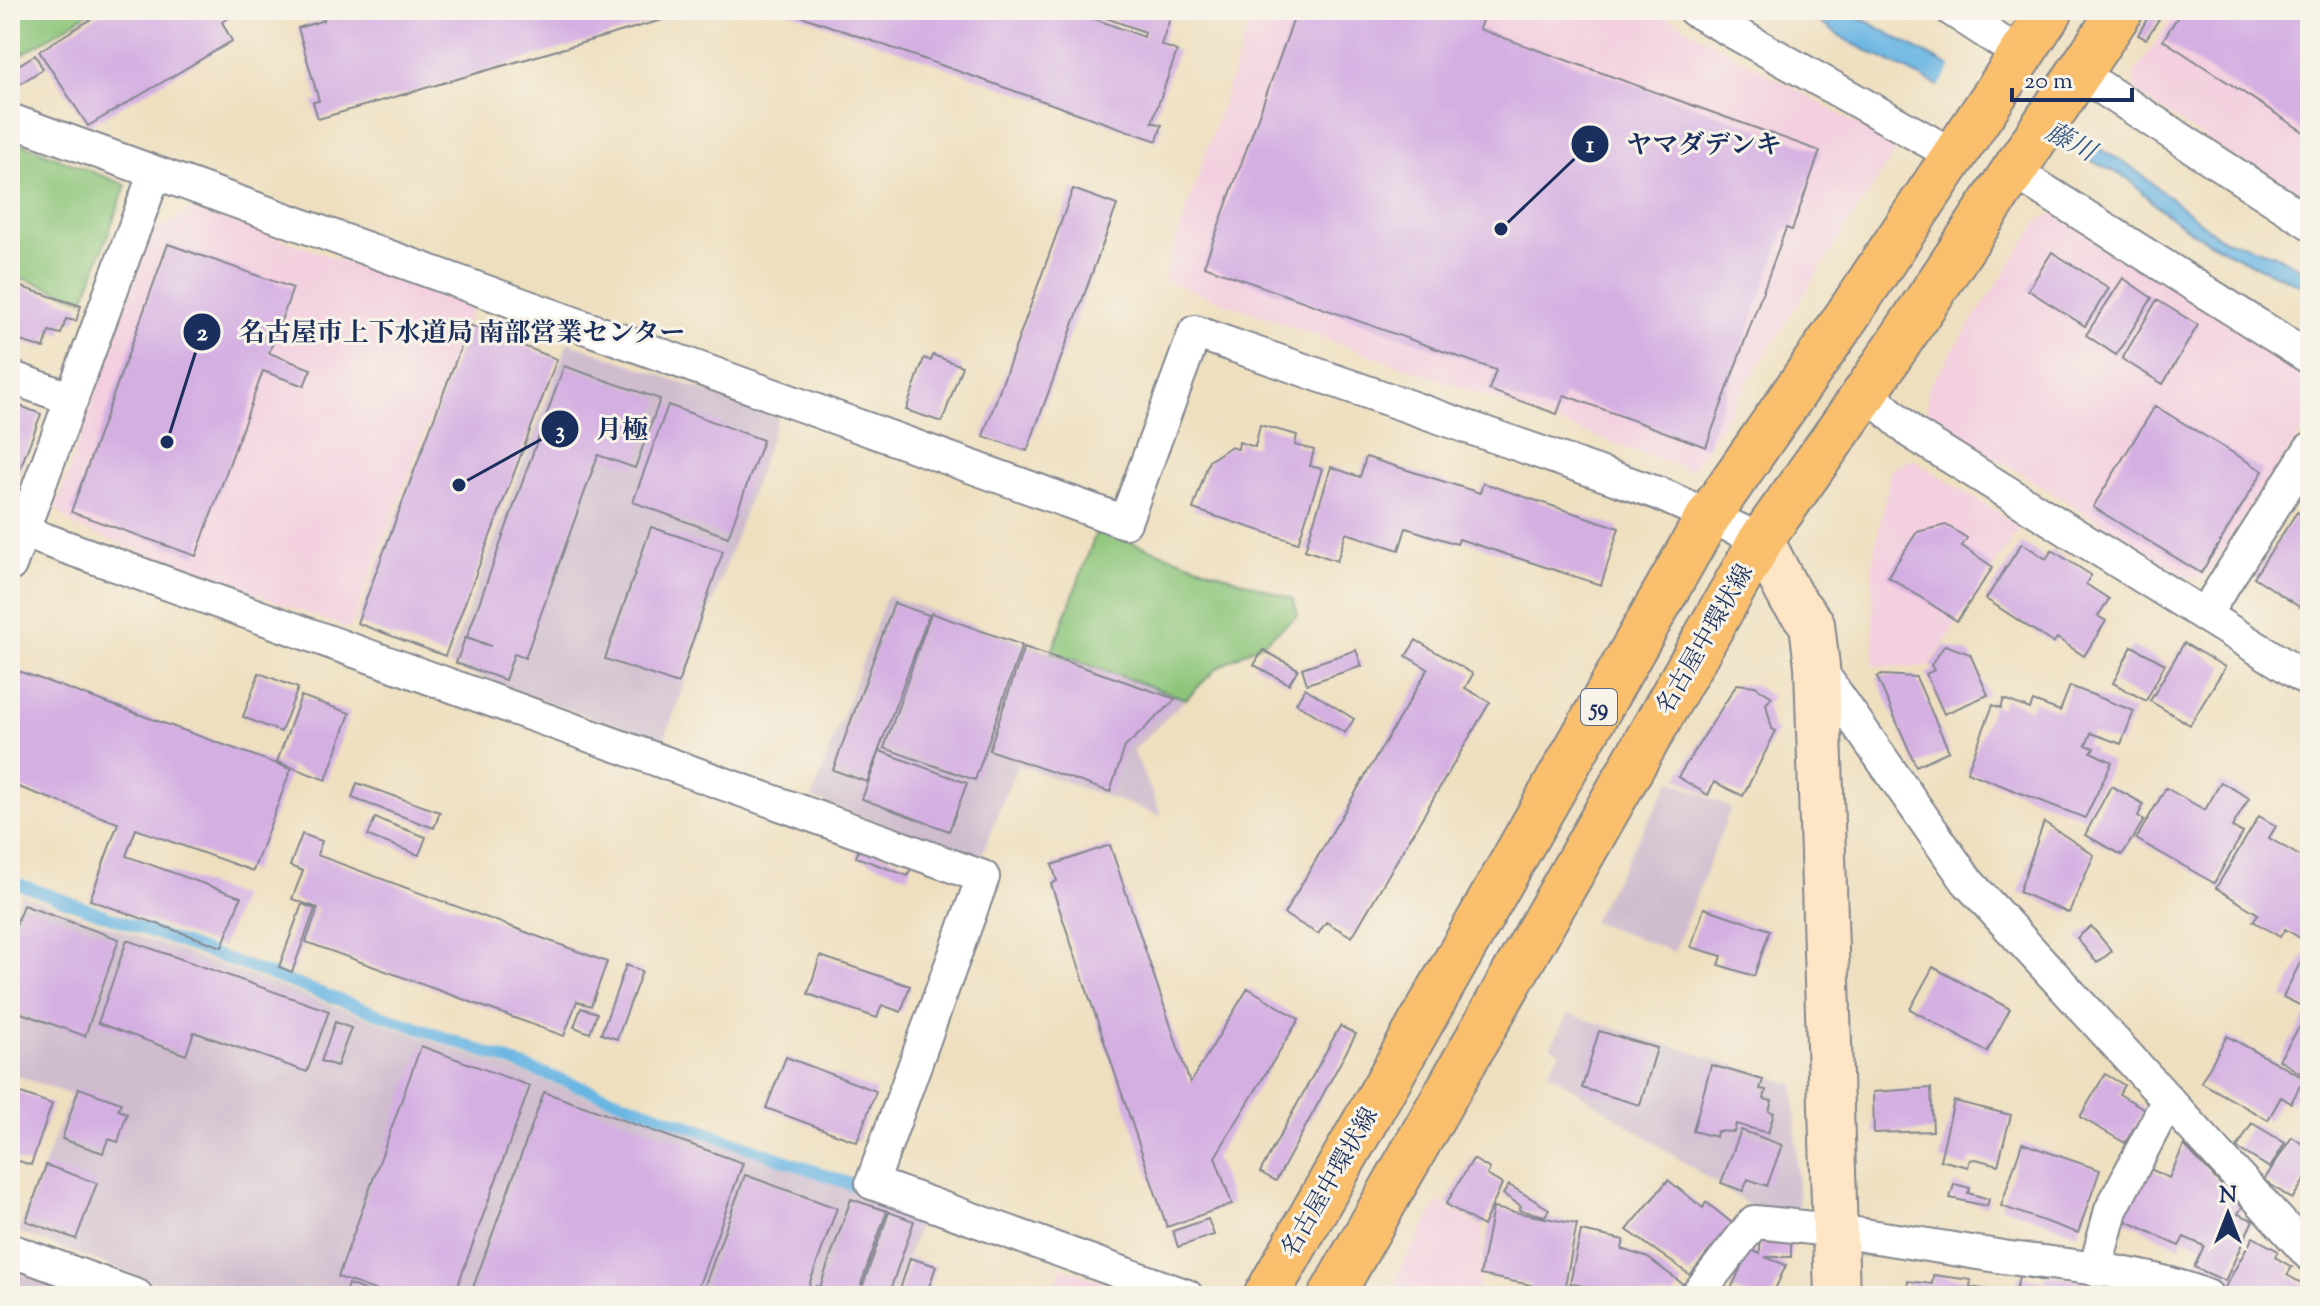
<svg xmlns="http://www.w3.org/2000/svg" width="2320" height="1306" font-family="'Sorts Mill Goudy','Noto Serif JP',serif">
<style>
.built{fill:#f3cfdf}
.industrial{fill:#cfbdce}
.green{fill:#8cc579;stroke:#547a6c;stroke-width:2}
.water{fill:#6ab6e3;stroke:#4272a0;stroke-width:2}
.pier{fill:#eedfbf}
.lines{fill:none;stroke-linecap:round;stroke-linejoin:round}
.stream{stroke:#6ab6e3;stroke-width:12}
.building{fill:#d4afe2}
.street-casing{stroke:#84878e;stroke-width:36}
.secondary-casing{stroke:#84878e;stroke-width:48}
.primary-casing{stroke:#84878e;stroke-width:48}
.street{stroke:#fff;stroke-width:32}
.secondary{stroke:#fde5c5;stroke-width:44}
.primary{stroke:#f9bf6d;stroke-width:44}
.labels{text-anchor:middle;stroke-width:6;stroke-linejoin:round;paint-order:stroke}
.shield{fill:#f7f3e8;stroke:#5d6a87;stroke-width:2}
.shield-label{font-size:22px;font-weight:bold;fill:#1b2f5e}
.street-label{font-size:24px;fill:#1b2f5e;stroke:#f7f3e8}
.water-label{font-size:26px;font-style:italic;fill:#335886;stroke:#f7f3e8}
.leader{fill:none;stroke:#1b2f5e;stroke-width:3}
.callout-dot{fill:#1b2f5e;stroke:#f7f3e8;stroke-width:3}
.mark-label{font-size:24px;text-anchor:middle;font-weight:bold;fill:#fff}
.callout-label{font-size:26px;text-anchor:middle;font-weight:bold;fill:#1b2f5e;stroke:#f7f3e8;stroke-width:6;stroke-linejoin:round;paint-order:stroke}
</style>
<rect width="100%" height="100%" fill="#f7f3e8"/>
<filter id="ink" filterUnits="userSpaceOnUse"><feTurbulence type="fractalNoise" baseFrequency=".0125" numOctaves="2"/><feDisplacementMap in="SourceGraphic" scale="16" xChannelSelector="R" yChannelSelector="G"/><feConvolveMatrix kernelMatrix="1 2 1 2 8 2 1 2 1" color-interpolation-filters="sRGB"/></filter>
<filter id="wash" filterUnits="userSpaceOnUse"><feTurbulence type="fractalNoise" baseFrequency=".006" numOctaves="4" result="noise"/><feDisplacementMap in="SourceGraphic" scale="32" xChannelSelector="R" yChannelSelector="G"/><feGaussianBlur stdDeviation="1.8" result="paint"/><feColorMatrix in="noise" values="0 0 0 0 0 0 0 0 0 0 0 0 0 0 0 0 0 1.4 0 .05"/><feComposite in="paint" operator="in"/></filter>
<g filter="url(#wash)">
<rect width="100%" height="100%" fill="#eedfbf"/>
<path class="built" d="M1254,10H1655L1898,147L1691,471L1163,280Z
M2177,10H2310V207L2137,94L2133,77Z
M194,208L472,307L350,629L73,526L56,508L150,234Z
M2054,213L2310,374V418L2207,576L2189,578L1927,415V390L2040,219Z
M1912,459L2020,527L1928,667L1874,666L1872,563L1891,469Z
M1438,1202L1483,1229L1478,1296H1399L1396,1276Z
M1062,1267L1137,1296H1052Z"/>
<path class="industrial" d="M568,342L778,417L663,744L448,665Z
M887,595L1186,699L1133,750L1162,816L1017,765L980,860L812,798Z
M1671,780L1731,808L1674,952L1592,921Z
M21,895L922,1215L895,1296H193L18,1232L71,1095L10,1073V928Z
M1568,1014L1794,1084L1799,1215L1759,1212L1548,1072L1560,1052L1551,1046Z
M10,1269L86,1296H10Z"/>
<path class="green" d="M10,10H93L10,62Z
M10,139L126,185L84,300L10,274Z
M1097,530L1293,599L1298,615L1264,642L1217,668L1186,699L1052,652Z"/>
<path class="water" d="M1801,10H1846L2129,165L2219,237L2273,254L2310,274V289C2241,260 2180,235 2129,179L1851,43Z"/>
<path class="pier" d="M1953,64L2096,143L2082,163L1937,90Z"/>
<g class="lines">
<path class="stream" d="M10,881L853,1185"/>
</g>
<g id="blocks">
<path class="building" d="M106,10H242L222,22L232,41L88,126L39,51Z
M321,10H339L340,16L360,10L693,11L318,119L313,102L319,101L298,28L324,20Z
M784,10H1068L1076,13L1078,10H1095L1092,18L1144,37L1145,32L1103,17L1106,10H1156L1171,15L1161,45L1177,51L1152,122L1162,125L1157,141Z
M1297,10H1486L1479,29L1820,151L1792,230L1786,228L1706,447L1564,395L1557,414L1489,390L1496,370L1204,266Z
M2152,10L2161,16L2146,39L2138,35Z
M2182,10H2305L2310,13V136L2163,40Z
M35,55L43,69L10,90V70Z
M1073,189L1117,205L1027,451L983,436Z
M168,244L293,288L269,353L311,369L304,386L263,371L196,556L71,512Z
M2052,252L2109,288L2085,326L2028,290Z
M2123,278L2152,298L2116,355L2086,335Z
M15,285L81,306L76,321L66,319L61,334L49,331L44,348L10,338V301Z
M2157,300L2198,325L2163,384L2122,359Z
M469,325L557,359L445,656L357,623Z
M933,355L962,366L942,422L906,410L924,358L931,361Z
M564,366L660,399L635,468L598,455L525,658L514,654L505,680L456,663L465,638L491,646L467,637Z
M10,402L41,414L10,495Z
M668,405L763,440L728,537L633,502Z
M2155,406L2263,471L2201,573L2093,507Z
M1260,425L1297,435L1295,445L1314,450L1310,466L1322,469L1298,543L1193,509L1209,461L1230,447L1238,449L1239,442L1255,447Z
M1366,457L1480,493L1483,483L1619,528L1601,585L1459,539L1457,544L1406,528L1399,550L1346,533L1337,561L1305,550L1331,467L1360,477Z
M2297,512L2310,520V614L2254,577Z
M1946,525L1967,538L1962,546L1993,567L1957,621L1888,576L1917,532Z
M651,527L723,551L678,684L605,659Z
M2022,543L2046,559L2052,550L2091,575L2086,584L2109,599L2098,616L2106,621L2084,656L2057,638L2053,643L1986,599Z
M894,603L929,615L867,782L833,770Z
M931,613L1022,645L975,780L884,748Z
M1416,640L1473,674L1465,688L1490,702L1352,937L1326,922L1318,934L1284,914L1428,669L1406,656Z
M2184,643L2225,667L2190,725L2150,701Z
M1945,645L1970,654L1988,695L1944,714L1926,674L1934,670L1931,665Z
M2132,646L2165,664L2146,701L2113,683Z
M1024,647L1176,699L1125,747L1110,792L989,750Z
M1263,650L1298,669L1289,684L1254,665Z
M1356,650L1362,666L1307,684L1302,668Z
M10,668L291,769L253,871L136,829L126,856L241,897L222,947L90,900L118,823L10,784Z
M259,673L298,688L281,732L243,717Z
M1882,675L1916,677L1949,751L1916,766L1877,677Z
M1737,684L1755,686L1772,697L1766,704L1772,729L1776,731L1743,796L1714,782L1708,795L1678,777Z
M2070,686L2134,711L2121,744L2091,733L2086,745L2094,748L2091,752L2112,762L2085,818L1967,772L1993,705L2001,708L2004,699L2030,709L2033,701L2060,711Z
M1305,688L1354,719L1345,733L1296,703Z
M301,696L350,713L326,780L277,762Z
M880,751L967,783L949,831L862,799Z
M2221,782L2249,798L2232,827L2243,833L2214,883L2136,839L2166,788L2205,810Z
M357,783L440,812L434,828L352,798Z
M2111,786L2144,804L2138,816L2144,820L2122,855L2085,835Z
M2259,816L2276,826L2269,838L2305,859L2310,851V944L2285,929L2280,937L2253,921L2258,914L2216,888Z
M375,818L426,837L419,855L368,836Z
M2044,822L2094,855L2069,913L2019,892Z
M302,834L322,841L317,855L607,962L591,1006L577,1001L564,1036L306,942L318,908L292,899L303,871L290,866Z
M1110,845L1190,1083L1248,988L1299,1019L1215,1157L1232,1204L1167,1227L1051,884L1057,881L1052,865Z
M860,847L912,865L908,876L856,857Z
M302,904L315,909L292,972L279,967Z
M23,905L119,939L85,1036L10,1009V942Z
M1704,908L1770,930L1754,976L1719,965L1722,956L1691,947Z
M2091,926L2112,951L2097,963L2077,938Z
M127,940L329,1011L307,1072L194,1032L186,1055L98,1023Z
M2305,953L2310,956V1076L2308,1078L2279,1060L2310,1010L2283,997Z
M820,956L910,986L901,1012L882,1005L877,1018L808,994Z
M626,965L642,971L617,1039L601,1034Z
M1933,967L2010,1009L1987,1052L1910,1009Z
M581,1008L597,1013L590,1033L574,1027Z
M335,1022L351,1028L337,1066L321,1061Z
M1340,1026L1356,1034L1276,1181L1260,1172Z
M1599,1031L1657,1048L1640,1105L1582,1088Z
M2227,1036L2304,1078L2291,1103L2281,1097L2268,1120L2201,1082Z
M421,1046L530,1086L454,1296H391L338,1277Z
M786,1057L876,1091L857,1142L766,1108Z
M1711,1065L1763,1080L1760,1089L1766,1090L1764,1099L1772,1101L1769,1111L1774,1113L1768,1133L1736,1124L1734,1132L1717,1131L1716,1137L1693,1131Z
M2105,1074L2124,1085L2119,1094L2145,1109L2125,1143L2080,1117Z
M79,1088L121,1103L118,1110L127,1113L118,1142L108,1139L103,1153L62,1139Z
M1931,1088L1933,1131L1874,1133L1873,1092Z
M10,1089L52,1104L31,1165L10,1158Z
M544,1092L743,1163L695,1296H470Z
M1954,1101L2011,1115L1998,1165L1976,1159L1970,1160L1968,1167L1940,1160Z
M2252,1123L2285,1143L2270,1168L2237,1148Z
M1741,1130L1782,1145L1767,1186L1748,1179L1743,1191L1721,1183Z
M2292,1137L2310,1149V1172L2292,1199L2264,1180Z
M2022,1143L2100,1170L2078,1233L2001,1206Z
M2184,1145L2242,1207L2238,1214L2253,1220L2225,1281L2194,1267L2204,1246L2184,1237L2179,1246L2118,1217L2142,1165L2169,1178Z
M1473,1159L1490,1169L1487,1175L1502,1184L1483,1226L1446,1204Z
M46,1165L97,1183L76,1239L26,1221Z
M745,1175L837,1208L805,1296H701Z
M1668,1180L1703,1208L1706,1202L1732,1223L1690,1275L1627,1230Z
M1954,1184L1970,1188L1968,1193L1989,1199L1987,1206L1950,1198Z
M1509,1185L1549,1209L1545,1216L1519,1210L1521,1206L1503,1194Z
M851,1199L887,1211L861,1284L863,1285L889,1212L914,1221L888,1296H813L816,1286L820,1287Z
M1493,1208L1577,1224L1563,1296H1529L1531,1285L1480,1275Z
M1208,1219L1214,1235L1178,1247L1173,1231Z
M1581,1231L1624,1240L1622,1249L1648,1258L1683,1284L1673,1296H1622L1570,1283Z
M1760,1235L1791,1236V1257H1765L1786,1265L1772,1296H1748L1731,1289L1749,1249L1760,1254Z
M2253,1237L2278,1251L2275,1257L2292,1267L2287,1275L2310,1288L2309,1296H2240L2225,1287Z
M910,1258L936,1266L926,1296H898Z
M2046,1274L2089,1283L2087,1296H2015L2019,1276L2045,1281Z
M1933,1275L1971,1280L1970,1287L1991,1290L1990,1296H1906L1908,1281L1932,1284Z
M348,1284L380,1296H344Z"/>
</g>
</g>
<g filter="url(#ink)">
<use href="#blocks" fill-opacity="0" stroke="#84878e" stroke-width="2"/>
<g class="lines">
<g class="street-casing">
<path id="street" d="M1694,10L1955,156
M1952,10L2021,55
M2079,73L2310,223
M10,120L1125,522L1195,332L1660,494L1761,540
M2015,172L2310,358
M10,377L72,399
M1866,392L1912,433L2310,681
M10,527L983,877L872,1183L1187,1296
M10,565L154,175
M2205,614L2310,449
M1817,666L1967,881L2310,1255
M10,1250L137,1296
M2095,1270L2111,1210L2168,1100
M1696,1296L1754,1222C1837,1229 1920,1244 2003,1257C2069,1266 2144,1271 2207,1296"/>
</g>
<g class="secondary-casing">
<path id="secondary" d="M1761,540L1791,598L1812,624L1817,666L1837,1296"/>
</g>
<g class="primary-casing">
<path id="primary" d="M1266,1296L1708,517L1833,337L2051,10
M1331,1296L1761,540L1866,392L2121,10"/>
</g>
<use href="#street" class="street"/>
<use href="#secondary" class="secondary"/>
<use href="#primary" class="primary"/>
</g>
</g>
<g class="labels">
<rect class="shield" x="1581" y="689" width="36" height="36" rx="6"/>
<g class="shield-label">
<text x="1599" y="715">59</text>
</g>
<g class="street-label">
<text transform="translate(1704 639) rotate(-60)" y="8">名古屋中環状線</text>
<text transform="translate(1329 1182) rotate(-60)" y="8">名古屋中環状線</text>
</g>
<g class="water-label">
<text transform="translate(2071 141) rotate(28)" y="9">藤川</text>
</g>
</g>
<path class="leader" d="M1501 229L1590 144M167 442L202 332M459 485L560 429"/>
<g class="callout-dot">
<circle cx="1501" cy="229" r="8"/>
<circle cx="167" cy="442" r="8"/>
<circle cx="459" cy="485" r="8"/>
<circle cx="1590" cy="144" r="20"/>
<circle cx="202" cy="332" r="20"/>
<circle cx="560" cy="429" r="20"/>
</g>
<g class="mark-label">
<text x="1590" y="152">1</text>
<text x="202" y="340">2</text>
<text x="560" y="438">3</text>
</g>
<g class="callout-label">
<text x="1704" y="153">ヤマダデンキ</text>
<text x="462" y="341">名古屋市上下水道局 南部営業センター</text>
<text x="622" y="438">月極</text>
</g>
<rect width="2320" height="1306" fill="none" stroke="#f7f3e8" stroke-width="40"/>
<g transform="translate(2228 1214)" stroke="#f7f3e8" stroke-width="6" paint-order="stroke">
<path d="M0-6L14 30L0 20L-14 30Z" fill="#1b2f5e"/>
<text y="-12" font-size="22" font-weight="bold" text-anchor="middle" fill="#1b2f5e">N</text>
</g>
<path d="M2012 88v12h120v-12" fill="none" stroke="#1b2f5e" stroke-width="4"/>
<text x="2024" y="88" font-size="24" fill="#1b2f5e" stroke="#f7f3e8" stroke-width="6" paint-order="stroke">20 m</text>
</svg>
